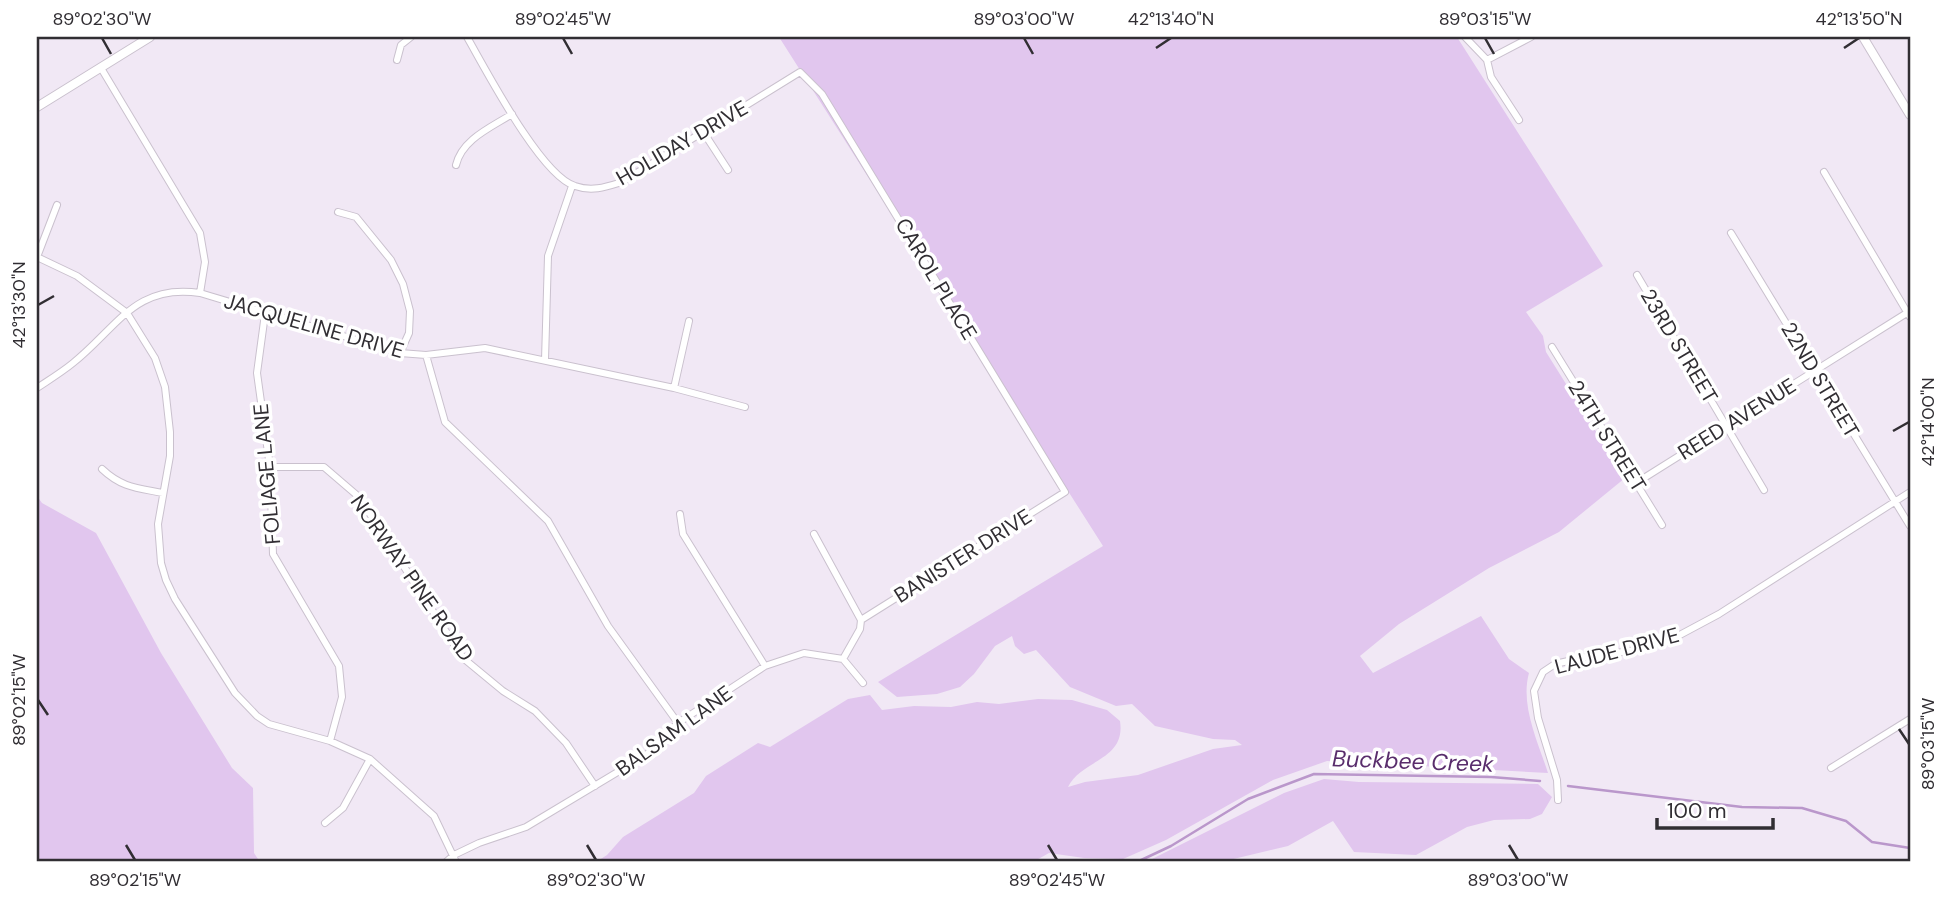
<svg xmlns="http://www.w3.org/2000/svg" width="1947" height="899" font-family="'DM Sans',sans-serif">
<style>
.green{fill:#e1c6ee}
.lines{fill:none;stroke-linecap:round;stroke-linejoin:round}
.stream{stroke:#ba97cb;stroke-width:2.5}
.minor-casing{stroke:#cac1ce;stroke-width:8}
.tertiary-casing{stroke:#cac1ce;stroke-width:10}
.minor{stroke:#fff;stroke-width:6}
.tertiary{stroke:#fff;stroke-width:8}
.ticks{fill:none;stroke:#312e33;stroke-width:2.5}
.labels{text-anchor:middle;stroke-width:7;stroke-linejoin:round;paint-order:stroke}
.street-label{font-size:21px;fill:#312e33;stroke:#fff}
.water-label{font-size:23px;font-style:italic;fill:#592d6c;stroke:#fff}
.neatline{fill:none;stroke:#312e33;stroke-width:2.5}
.ticks-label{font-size:18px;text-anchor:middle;fill:#312e33}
</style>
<rect width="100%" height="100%" fill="#f1e8f5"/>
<path class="green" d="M779,37H1457L1603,266L1526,312L1543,336L1546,352L1625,478L1559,532L1489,568L1399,624L1360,656L1373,673L1481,616L1509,659L1529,673C1520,705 1538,742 1548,773L1327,761L1273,780L1166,840L1123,859L1084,858L1049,853L1033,862H596L607,855L623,837L694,793L706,776L758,743L770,747L848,699L870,695L882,710L914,706L951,707L977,702L999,704L1038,699L1072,700L1107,710L1120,721C1126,761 1082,759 1068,787L1085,782L1138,775L1213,749L1242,745L1235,740L1213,739L1155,726L1132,704L1116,706L1070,687L1036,650L1024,654L1015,646L1012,636L995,646L974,674L960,687L937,694L897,697L878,682L1103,546Z
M37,496L42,503L96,533L161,653L232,768L253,788L254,853L260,862H37Z
M1324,779L1359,782L1538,784L1552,797L1542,814L1530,819L1494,820L1467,827L1416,855L1354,852L1333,821L1288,846L1221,862H1146L1284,793Z"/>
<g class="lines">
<path class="stream" d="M1568,786L1742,807L1802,808L1846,821L1872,842L1910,848
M1137,862L1171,846L1248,799L1314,774L1491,777L1540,781"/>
<g class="minor-casing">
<path id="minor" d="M467,37C486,70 541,176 575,186C592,192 606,187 622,182L800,72L822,94L1065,492L861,620
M1465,37L1487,60L1491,77L1519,120
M397,60L401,45L411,37
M1487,60L1531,37
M101,68L200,233L205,262L200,293
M704,133L728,170
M456,165C462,139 492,127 512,114
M1824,172L1910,317
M338,212L356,217L391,260L403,284L410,311L409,333L400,353
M1731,233L1910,526
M37,257L77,276L127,313L155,358L165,387L170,432V456L158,524L161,563L166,580L175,599L235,693L257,716L269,724L330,741L370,759L434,816L456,862
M37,257L57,205
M1637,275L1764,490
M265,314L257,373L270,467L273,554L339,666L342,697L330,741
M1552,347L1662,525
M426,355L445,422L548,521L608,626L678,723
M545,360L548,256L572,186
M37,388C49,380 62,372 73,363C117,328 135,283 200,293L400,353L426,355L485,348L674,388L745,407
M674,388L689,321
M270,467H324L359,497L463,658L503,691L535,711L566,743L595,786
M102,469C122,488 138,488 163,493
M1636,483L1910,311
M680,514L683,534L765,666
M814,534L861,620L860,629L843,659
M1831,768L1910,719
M1558,800L1557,780L1538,718L1534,691L1543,672L1555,664L1586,657L1630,651L1676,637L1719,614L1910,492
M325,823L343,808L370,759
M446,862L454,855L479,843L526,827L646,755L678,723L765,666L804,653L843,659L863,683"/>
</g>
<g class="tertiary-casing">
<path id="tertiary" d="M1863,37L1910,115
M37,107L150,37"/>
</g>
<use href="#minor" class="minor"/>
<use href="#tertiary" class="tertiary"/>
</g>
<path class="ticks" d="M102,38L111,54M563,38L572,54M1024,38L1033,54M1485,38L1494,54M1156,48L1171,38M1844,48L1859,38M38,305L54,296M1893,431L1909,422M38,700L48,715M1899,729L1909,744M126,845L135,860M587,845L596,860M1048,845L1057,860M1509,845L1518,860"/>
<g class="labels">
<g class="street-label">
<text transform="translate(682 143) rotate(-30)" y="7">HOLIDAY DRIVE</text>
<text transform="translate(936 279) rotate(59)" y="7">CAROL PLACE</text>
<text transform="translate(314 326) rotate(16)" y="7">JACQUELINE DRIVE</text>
<text transform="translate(1679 346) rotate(59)" y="7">23RD STREET</text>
<text transform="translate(1820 380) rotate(59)" y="7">22ND STREET</text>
<text transform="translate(1737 419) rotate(-32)" y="7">REED AVENUE</text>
<text transform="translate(1607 436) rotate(58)" y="7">24TH STREET</text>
<text transform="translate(267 474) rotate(-95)" y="7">FOLIAGE LANE</text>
<text transform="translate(963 556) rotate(-32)" y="7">BANISTER DRIVE</text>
<text transform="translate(412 578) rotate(55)" y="7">NORWAY PINE ROAD</text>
<text transform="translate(1617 651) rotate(-15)" y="7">LAUDE DRIVE</text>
<text transform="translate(674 731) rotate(-36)" y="7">BALSAM LANE</text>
</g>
<g class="water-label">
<text transform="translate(1413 761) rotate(2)" y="8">Buckbee Creek</text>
</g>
</g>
<rect width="1947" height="899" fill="none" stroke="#ffffff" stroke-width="77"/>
<path d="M1657 818v10h116v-10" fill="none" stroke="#312e33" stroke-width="3.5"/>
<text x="1667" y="818" font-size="21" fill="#312e33" stroke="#ffffff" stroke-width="5" paint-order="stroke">100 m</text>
<rect x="38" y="38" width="1871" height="822" class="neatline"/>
<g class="ticks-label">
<text x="102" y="25">89°02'30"W</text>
<text x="563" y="25">89°02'45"W</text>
<text x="1024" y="25">89°03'00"W</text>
<text x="1171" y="25">42°13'40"N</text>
<text x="1485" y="25">89°03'15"W</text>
<text x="1859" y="25">42°13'50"N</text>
<text transform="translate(19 305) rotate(-90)" y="6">42°13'30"N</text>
<text transform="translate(1928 422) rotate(-90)" y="6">42°14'00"N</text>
<text transform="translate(19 700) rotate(-90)" y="6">89°02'15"W</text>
<text transform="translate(1928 744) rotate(-90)" y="6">89°03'15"W</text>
<text x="135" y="886">89°02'15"W</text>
<text x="596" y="886">89°02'30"W</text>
<text x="1057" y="886">89°02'45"W</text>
<text x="1518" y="886">89°03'00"W</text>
</g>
</svg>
